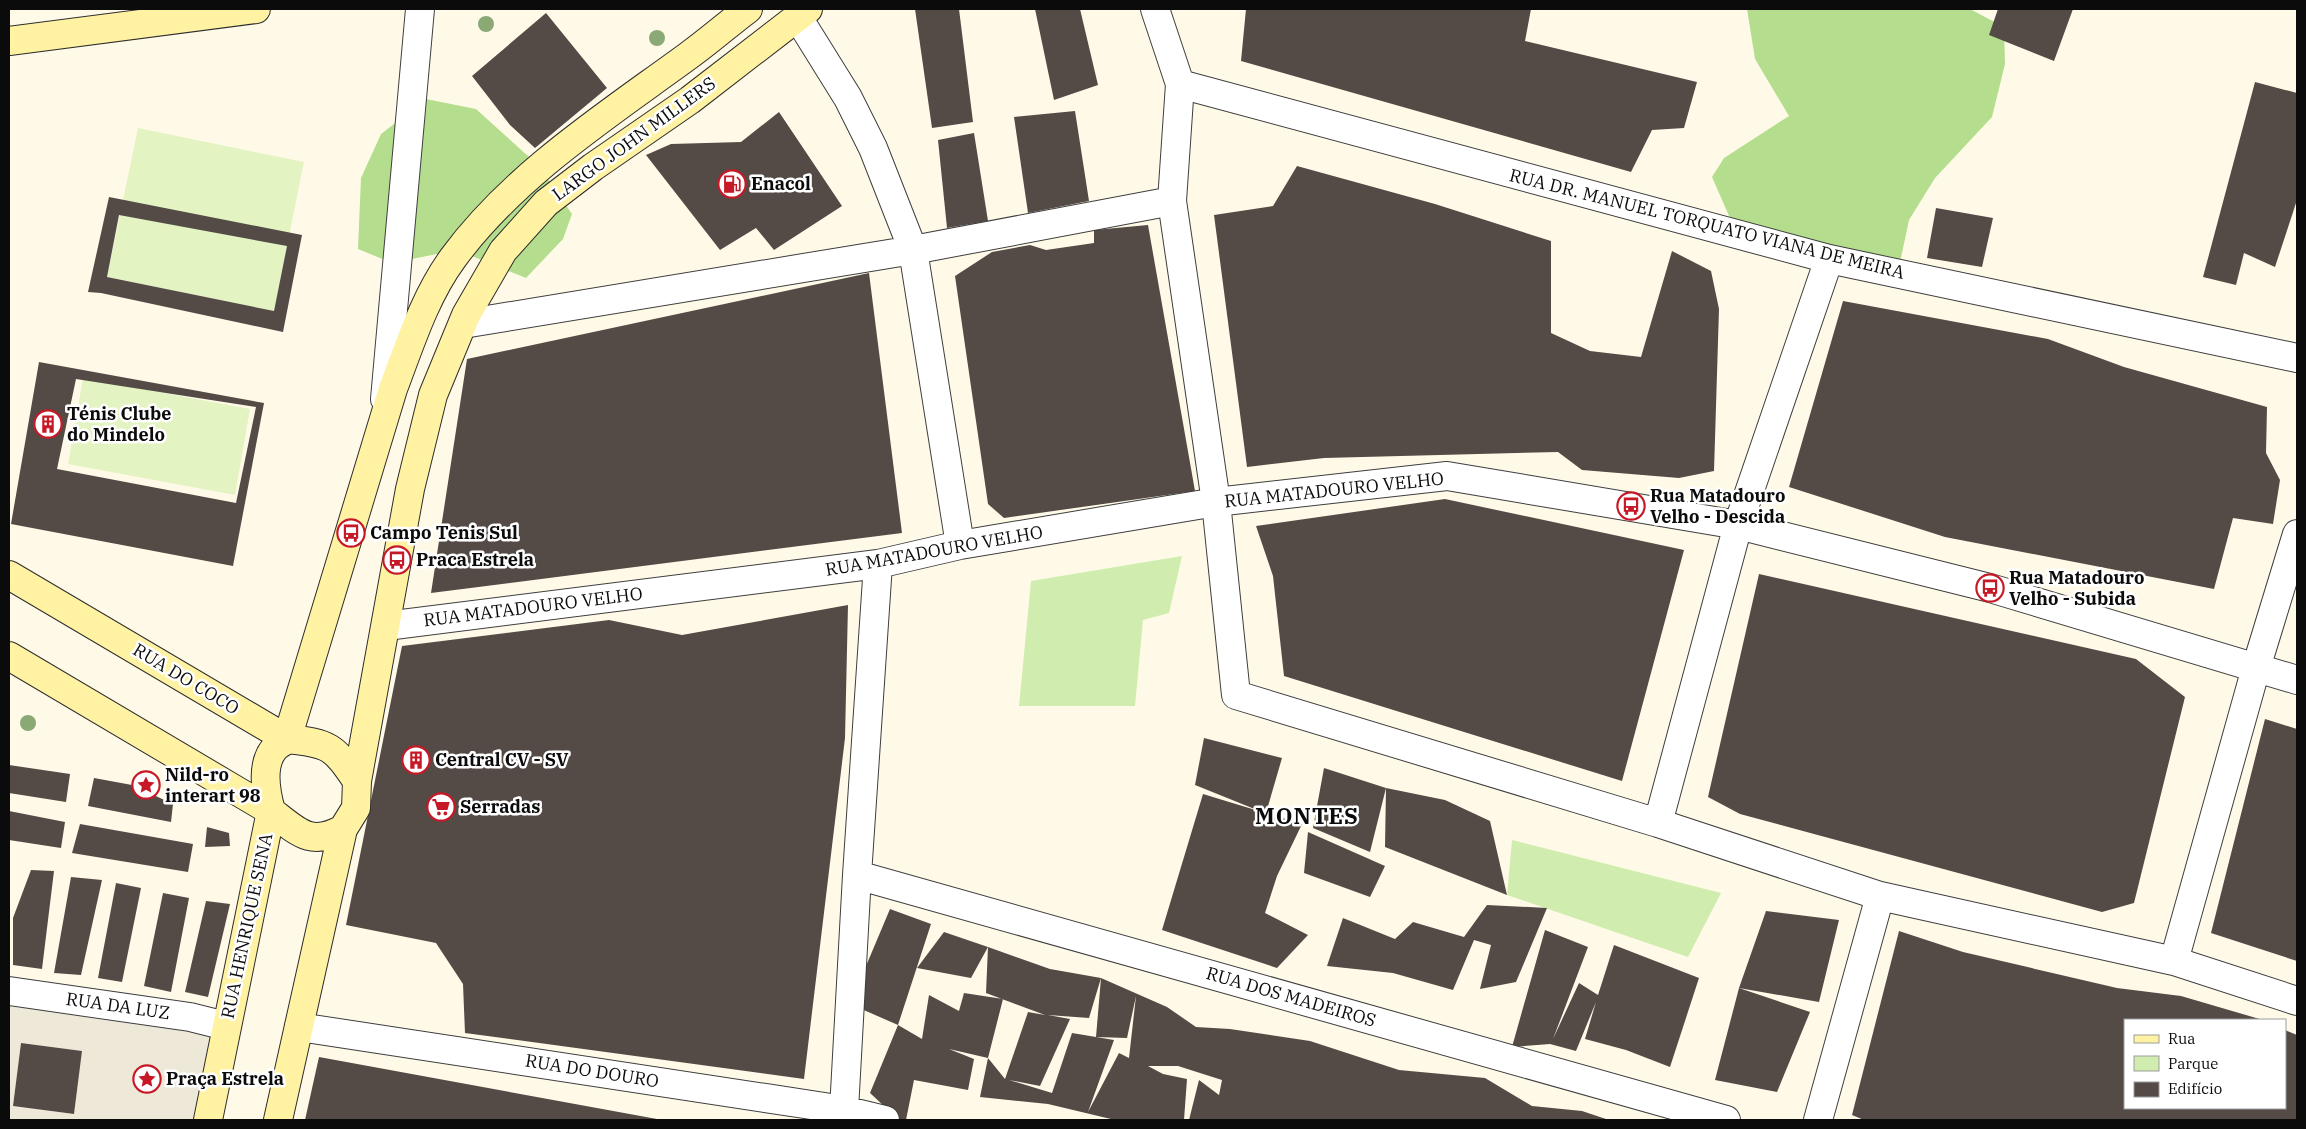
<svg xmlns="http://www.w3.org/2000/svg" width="2306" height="1129" font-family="'IBM Plex Serif',serif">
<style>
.green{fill:#d1ecaf}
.forest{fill:#b4de8d}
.pitch{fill:#e3f3c2}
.plaza{fill:#eee8d8;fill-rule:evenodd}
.building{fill:#544b46;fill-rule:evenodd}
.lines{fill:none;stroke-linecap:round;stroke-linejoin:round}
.street-casing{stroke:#3e3e3e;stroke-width:30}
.secondary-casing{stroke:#2d2d2d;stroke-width:30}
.street{stroke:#fff;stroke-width:28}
.secondary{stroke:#fff2a3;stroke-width:28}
.tree{fill:#8aa975}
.labels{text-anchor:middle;stroke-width:5;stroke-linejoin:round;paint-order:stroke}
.street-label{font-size:18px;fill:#0b0b0b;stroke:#fff}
.poi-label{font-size:18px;font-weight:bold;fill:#0b0b0b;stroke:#fff;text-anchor:start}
.district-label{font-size:22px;font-weight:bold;letter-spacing:1px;fill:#0b0b0b;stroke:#fff}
</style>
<rect width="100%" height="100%" fill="#fffae8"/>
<path class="green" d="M1182,556L1169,613L1143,620L1135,706H1019L1031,581Z
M1512,840L1721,893L1688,957L1507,895Z"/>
<path class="forest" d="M1747,9H1970L2004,27L2005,64L1992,117L1935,178L1909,220L1899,267L1733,225L1712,177L1724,158L1789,116L1755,59Z
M426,99L476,109L538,165L572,214L563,239L526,278L457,250L392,263L358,249L361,178L381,134Z"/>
<path class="pitch" d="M138,128L304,162L274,311L107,277Z
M83,378L250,409L235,495L68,464Z"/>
<path class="plaza" d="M9,993L226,1026L208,1120H9ZM21,1043L82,1051L74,1114L13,1106Z"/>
<path class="building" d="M915,9H959L973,122L932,128Z
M1035,9H1080L1098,85L1054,100Z
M1246,9H1531L1525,41L1697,82L1684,128L1652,130L1631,172L1241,61Z
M1998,9H2073L2054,61L1989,35Z
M546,13L607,88L535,148L510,125L472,76Z
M2255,82L2297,93V200L2275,267L2244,253L2236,285L2203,277Z
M1075,111L1089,201L1028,213L1014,117Z
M779,112L842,206L774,250L756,228L720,250L646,155L671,144L741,142Z
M974,133L988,221L947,228L938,140Z
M1297,166L1435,204L1551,241V333L1590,351L1641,357L1672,251L1711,271L1719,309L1714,471L1679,478L1582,470L1558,452L1324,458L1247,467L1214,215L1273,206Z
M109,197L302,235L283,332L101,293L88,292ZM119,215L287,246L274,311L107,277Z
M1936,208L1993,218L1982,267L1927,258Z
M1148,225L1195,491L1004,518L988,504L955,276L992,252L1030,245L1046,250L1094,243V230Z
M869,273L902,533L431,593L467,359Z
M1843,301L2048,339L2124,367L2267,407L2266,453L2280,480L2273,524L2233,518L2214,589L1945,537L1789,487Z
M39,362L264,403L233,566L11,524ZM76,379L256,407L236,503L57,469Z
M1445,499L1684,550L1622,781L1284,676L1273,576L1256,526Z
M1759,574L2136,659L2185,697L2134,903L2102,912L1740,814L1708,797Z
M848,605L845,738L804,1079L465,1033L463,984L436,943L346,925L402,646L609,620L682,635Z
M2265,719L2297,729V961L2211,933Z
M1204,738L1282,758L1266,813L1302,824L1277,876L1265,913L1308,935L1277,968L1162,930L1203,794L1262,812L1195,785Z
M9,765L70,774L66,802L9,793Z
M1324,768L1386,788L1370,852L1313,828Z
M94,778L132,785L173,804L171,822L88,806Z
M1386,788L1445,800L1490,821L1507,895L1385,847Z
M9,811L65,822L61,848L9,840Z
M80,824L193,844L188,872L72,853Z
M207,827L229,833L230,846L205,847Z
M1308,832L1385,866L1370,897L1304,873Z
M31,870L54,871L42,969L13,965V918Z
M71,877L102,880L81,975L54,973Z
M116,883L141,888L122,982L98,978Z
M163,893L189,898L171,992L144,986Z
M206,901L230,904L208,997L185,992Z
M1487,905L1547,908L1516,982L1480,989L1491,945L1474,940L1453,990L1393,973L1327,966L1343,918L1395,939L1413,922L1464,937Z
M890,909L931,924L898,1025L850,1004Z
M1766,911L1839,920L1819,1002L1739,988Z
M1545,930L1588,947L1553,1039L1579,983L1598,995L1614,945L1699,978L1670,1067L1626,1050L1585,1039L1596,1002L1576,1051L1550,1044L1512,1047Z
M1899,931L1963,952L2117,988L2181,996L2263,1020H2125V1108H2285V1030L2297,1035V1120H1864L1852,1115Z
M944,932L988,947L1050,969L1101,978L1089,1018L1048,1015L1070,1019L1040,1086L1009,1080L1052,1093L1072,1033L1096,1037L1101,978L1167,1007L1196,1027L1230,1029L1310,1041L1399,1070L1485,1078L1532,1106L1582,1111L1609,1120H1189L1199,1080L1219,1095L1222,1080L1178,1066H1148L1163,1074L1187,1079L1184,1120H1115L1048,1104L980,1097L988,1058L1005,1079L1028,1012L1045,1015L986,993L988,947L971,978L917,968ZM1136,996L1129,1058L1119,1053L1088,1112L1114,1040L1096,1037L1127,1038Z
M1739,988L1810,1012L1777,1092L1715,1080Z
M964,993L1003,999L988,1058L949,1049L974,1059L968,1090L914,1080L906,1120H899L870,1093L898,1025L922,1039L929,995L959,1011Z
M21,1043L82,1051L74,1114L13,1106Z
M319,1057L657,1119V1120H305Z"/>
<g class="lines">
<g class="street-casing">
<path id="street" d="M1155,9L1180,84L1172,201L1216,502L1236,695L1658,823L1880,896L2174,961L2297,1001
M797,16L848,98L873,148L913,250L960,545
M1180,84L1829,259L2297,358
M463,324L913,250L1172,201
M385,399L420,9
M386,626L878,564L960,545L1216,502L1447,476L1738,525L1990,588L2297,680
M1658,823L1738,525L1829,259
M857,875L1726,1120
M2174,961L2256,668L2297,534
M9,991L190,1017L226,1026
M299,1027L844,1110L885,1120
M844,1110L857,875L878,564
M1818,1120L1880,896"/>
</g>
<g class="secondary-casing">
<path id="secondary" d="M9,41L256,9
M9,575L287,739C330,743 334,747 357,781
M9,656L271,811C298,832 310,847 343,829
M287,739L393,389C410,344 425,296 453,258C514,175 606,116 688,56C709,41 728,24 748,9
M208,1120L271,811C266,793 261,765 274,749C277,745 284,742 287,739
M278,1120L343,829L356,808L357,781L410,489L433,395L466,315L503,251L546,203L593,167L690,100L808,9"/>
</g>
<use href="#street" class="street"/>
<use href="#secondary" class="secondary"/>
</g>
<g class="tree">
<circle cx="486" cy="24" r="8"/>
<circle cx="657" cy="38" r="8"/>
<circle cx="28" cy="723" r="8"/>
</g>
<defs>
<g id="fuel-ring" transform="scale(1.4375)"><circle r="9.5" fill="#fff" stroke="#c61826" stroke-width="1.5"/><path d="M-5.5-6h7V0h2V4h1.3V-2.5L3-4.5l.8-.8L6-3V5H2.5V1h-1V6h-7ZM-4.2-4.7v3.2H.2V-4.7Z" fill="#c61826"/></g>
<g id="building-ring" transform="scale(1.4375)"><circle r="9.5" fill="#fff" stroke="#c61826" stroke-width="1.5"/><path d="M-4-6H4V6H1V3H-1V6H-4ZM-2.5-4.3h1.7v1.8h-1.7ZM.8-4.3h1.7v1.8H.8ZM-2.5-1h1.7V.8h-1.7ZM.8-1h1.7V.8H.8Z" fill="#c61826"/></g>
<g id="bus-ring" transform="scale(1.4375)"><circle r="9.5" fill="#fff" stroke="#c61826" stroke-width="1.5"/><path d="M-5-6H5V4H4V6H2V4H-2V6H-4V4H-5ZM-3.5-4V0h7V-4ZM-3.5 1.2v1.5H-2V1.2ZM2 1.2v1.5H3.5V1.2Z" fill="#c61826"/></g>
<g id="sight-ring" transform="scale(1.4375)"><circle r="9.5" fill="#fff" stroke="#c61826" stroke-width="1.5"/><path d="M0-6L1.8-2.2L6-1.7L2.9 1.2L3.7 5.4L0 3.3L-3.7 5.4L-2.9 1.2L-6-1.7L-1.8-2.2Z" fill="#c61826"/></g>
<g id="supermarket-ring" transform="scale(1.4375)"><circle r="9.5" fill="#fff" stroke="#c61826" stroke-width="1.5"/><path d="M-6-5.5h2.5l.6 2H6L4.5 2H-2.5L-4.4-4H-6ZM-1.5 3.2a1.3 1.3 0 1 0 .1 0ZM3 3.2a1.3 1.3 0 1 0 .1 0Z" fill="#c61826"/></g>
</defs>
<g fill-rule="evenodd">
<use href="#fuel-ring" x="732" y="184"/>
<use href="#building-ring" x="48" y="424"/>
<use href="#bus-ring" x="1631" y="506"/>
<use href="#bus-ring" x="351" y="533"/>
<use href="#bus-ring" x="397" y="560"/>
<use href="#bus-ring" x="1990" y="588"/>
<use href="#building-ring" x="416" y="760"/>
<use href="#sight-ring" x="146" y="785"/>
<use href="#supermarket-ring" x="441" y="807"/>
<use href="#sight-ring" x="147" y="1079"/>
</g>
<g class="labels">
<g class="street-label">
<text transform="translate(634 139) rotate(-36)" y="6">LARGO JOHN MILLERS</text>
<text transform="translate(1707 224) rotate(14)" y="6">RUA DR. MANUEL TORQUATO VIANA DE MEIRA</text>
<text transform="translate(1334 490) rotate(-6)" y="6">RUA MATADOURO VELHO</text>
<text transform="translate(934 551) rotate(-10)" y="6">RUA MATADOURO VELHO</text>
<text transform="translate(533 607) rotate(-7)" y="6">RUA MATADOURO VELHO</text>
<text transform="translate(186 679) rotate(31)" y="6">RUA DO COCO</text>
<text transform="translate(247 926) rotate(-78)" y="6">RUA HENRIQUE SENA</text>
<text transform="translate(1291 997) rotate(16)" y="6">RUA DOS MADEIROS</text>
<text transform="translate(118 1006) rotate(8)" y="6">RUA DA LUZ</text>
<text transform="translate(592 1071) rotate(9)" y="6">RUA DO DOURO</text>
</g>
<g class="poi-label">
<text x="751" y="190">Enacol</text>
<text x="67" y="420">Ténis Clube<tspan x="67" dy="21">do Mindelo</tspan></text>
<text x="1650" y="502">Rua Matadouro<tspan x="1650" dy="21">Velho - Descida</tspan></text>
<text x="370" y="539">Campo Tenis Sul</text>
<text x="416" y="566">Praca Estrela</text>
<text x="2009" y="584">Rua Matadouro<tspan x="2009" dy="21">Velho - Subida</tspan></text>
<text x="435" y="766">Central CV - SV</text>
<text x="165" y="781">Nild-ro<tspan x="165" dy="21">interart 98</tspan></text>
<text x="460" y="813">Serradas</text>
<text x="166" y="1085">Praça Estrela</text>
</g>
<g class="district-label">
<text x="1307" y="824">MONTES</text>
</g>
</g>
<rect width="2306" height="1129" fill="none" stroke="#0b0b0b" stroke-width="20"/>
<rect x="2124" y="1019" width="162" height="90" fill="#ffffff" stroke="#9d9d9d"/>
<rect x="2134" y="1035" width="25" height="8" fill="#fff2a3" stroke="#9d9d9d"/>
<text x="2168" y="1044" font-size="15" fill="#0b0b0b">Rua</text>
<rect x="2134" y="1056" width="25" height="15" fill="#d1ecaf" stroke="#9d9d9d"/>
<text x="2168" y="1069" font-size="15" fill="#0b0b0b">Parque</text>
<rect x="2134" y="1082" width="25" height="15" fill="#544b46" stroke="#9d9d9d"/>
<text x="2168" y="1094" font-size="15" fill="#0b0b0b">Edifício</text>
</svg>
